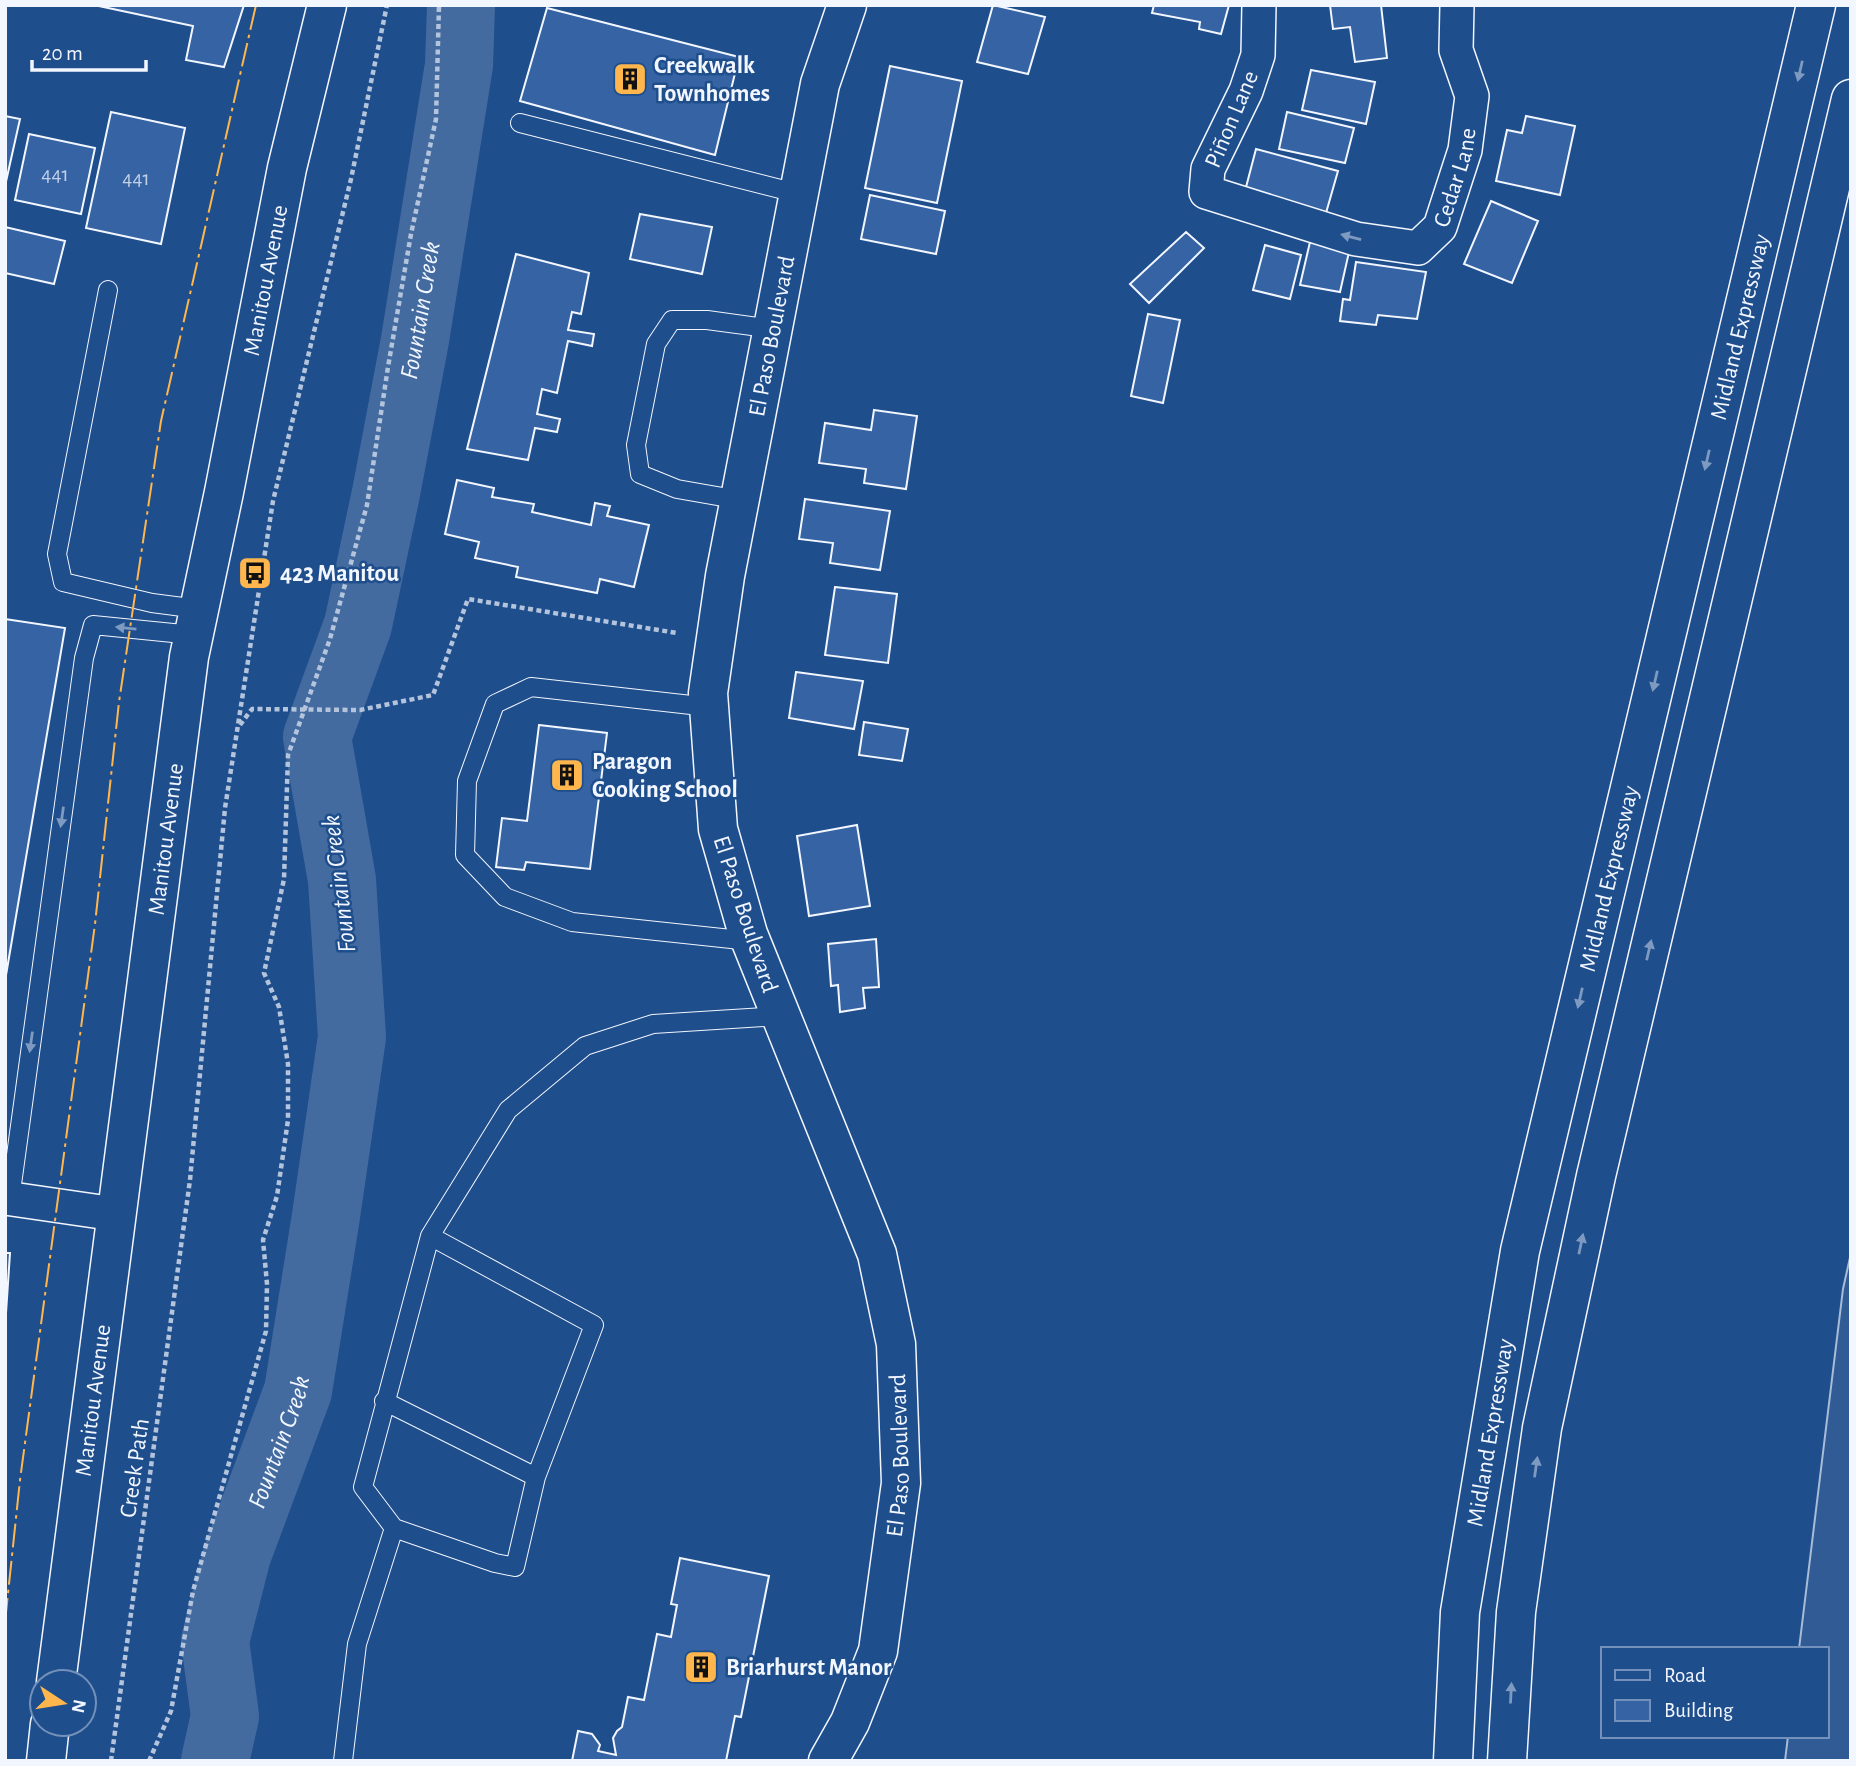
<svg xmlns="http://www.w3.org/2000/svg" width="1856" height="1766" font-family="'Alegreya Sans',sans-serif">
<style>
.built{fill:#305b95;stroke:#a8bbd7;stroke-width:2}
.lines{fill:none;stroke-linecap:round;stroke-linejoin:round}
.river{stroke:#446ba0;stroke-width:68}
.building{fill:#3563a3;stroke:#f2f6ff;stroke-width:2}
.lane-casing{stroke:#f2f6ff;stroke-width:20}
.street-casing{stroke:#f2f6ff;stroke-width:36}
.secondary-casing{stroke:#f2f6ff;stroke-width:41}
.highway-casing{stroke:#f2f6ff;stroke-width:41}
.path{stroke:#b3c4dc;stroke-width:4.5;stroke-dasharray:5 3.5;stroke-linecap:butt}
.lane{stroke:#1f4e8c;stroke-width:18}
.street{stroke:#1f4e8c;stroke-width:33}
.secondary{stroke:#1f4e8c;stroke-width:38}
.highway{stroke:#1f4e8c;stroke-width:38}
.power{stroke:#ffb74d;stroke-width:2;stroke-dasharray:24 5 3.5 5;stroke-linecap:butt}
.oneway{fill:#7e9ac0}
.labels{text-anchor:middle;stroke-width:5;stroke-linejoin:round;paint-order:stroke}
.number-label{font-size:21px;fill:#c3d1e8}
.poi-label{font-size:24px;font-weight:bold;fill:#f2f6ff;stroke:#1f4e8c;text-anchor:start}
.street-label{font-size:24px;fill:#f2f6ff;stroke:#1f4e8c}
.water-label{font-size:26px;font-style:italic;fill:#f2f6ff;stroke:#1f4e8c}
</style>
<rect width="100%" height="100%" fill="#1f4e8c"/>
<path class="built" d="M1851,1253V1761H1785L1788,1736H1826V1649H1799L1843,1289Z"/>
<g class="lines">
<path class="river" id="s1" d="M215,1761L225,1716L215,1641L237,1555L298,1391L326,1216L352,1037L342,880L317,737L358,625L386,493L415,340L459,65L461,5"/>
</g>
<path class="building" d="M94,5H244L224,67L186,60L193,26Z
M993,5L1045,17L1028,74L977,62Z
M1154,5H1229L1221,34L1199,29L1200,22L1152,13Z
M1330,5H1381L1387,58L1355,62L1350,27L1333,29Z
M547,8L739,57L715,155L520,101Z
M890,66L962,81L937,203L865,188Z
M1311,70L1375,82L1366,124L1302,110Z
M111,112L185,128L161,244L86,228Z
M1287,112L1354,128L1345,163L1279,149Z
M5,116L20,119L5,186Z
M1526,116L1575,126L1560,195L1496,181L1507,130L1522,133Z
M29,134L95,148L81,214L15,200Z
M1256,149L1338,171L1326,213L1245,191Z
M870,195L945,211L936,254L861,239Z
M1491,201L1538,221L1512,283L1464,264Z
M640,214L712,227L702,274L630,259Z
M5,227L65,241L54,284L5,273Z
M1186,232L1204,248L1149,303L1130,284Z
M1310,242L1349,252L1340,292L1300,285Z
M1265,245L1301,255L1290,299L1253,290Z
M516,254L589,273L581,314L572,312L568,330L594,334L592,346L568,341L557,393L542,389L537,414L560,419L557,432L535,428L528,460L467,449Z
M1356,262L1426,272L1417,319L1378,315L1376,325L1340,321L1343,299L1350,300Z
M1148,314L1180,320L1163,403L1131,396Z
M874,410L917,416L906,489L864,483L866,469L819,463L825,423L871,430Z
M457,480L494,488L492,497L534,504L532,512L591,525L595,503L610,506L607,516L649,525L634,587L600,579L597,593L516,577L518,567L475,558L479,542L445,534Z
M805,499L890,511L880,570L830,563L833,543L799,539Z
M835,587L897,594L888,663L825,655Z
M5,619L65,628L5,981Z
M796,672L863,681L854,729L789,718Z
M864,722L908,729L902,761L859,755Z
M539,725L607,733L590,869L526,862L524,870L496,867L502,818L527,821Z
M857,825L870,906L809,916L797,836Z
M876,939L879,987L863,988L865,1008L840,1012L838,985L831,986L828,944Z
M5,1253H10L6,1313H5Z
M680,1558L769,1576L741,1717L735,1716L726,1761H572L578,1731L592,1734L600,1745L598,1751L616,1755L613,1738L617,1731L622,1727L628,1697L644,1700L657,1634L671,1637L677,1605L671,1604Z"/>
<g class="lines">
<g class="lane-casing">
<path id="lane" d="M520,123L800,194
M108,290L57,554L63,582L152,603L198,609
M740,500L677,489L640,474L636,445L656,344L672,320H707L773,329
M709,707L531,687L495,704L467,781L465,855L505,897L572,922L750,941
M10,1199L84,658L93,625L193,635
M430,1236L594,1325L536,1477L515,1567L495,1563L394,1528L363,1487L430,1236L508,1110L585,1046L653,1024L780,1016
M384,1401L536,1477
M343,1761L357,1644L394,1528"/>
</g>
<g class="street-casing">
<g id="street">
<path id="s2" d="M1259,5L1258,55L1246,91L1208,169L1206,192L1356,239L1418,248L1440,227L1465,150L1472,96L1456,50L1457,5"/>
<path d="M5,1198L115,1214"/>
</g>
</g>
<g class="secondary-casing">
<g id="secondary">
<path id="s3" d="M56,1682L189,657L224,492L287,168L327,5"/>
<path d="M46,1761L50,1724"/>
<path id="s4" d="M828,1761L850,1722L878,1651L901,1483L896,1344L877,1254L748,934L718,829L708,693L725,576L820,84L847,5"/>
</g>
</g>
<g class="highway-casing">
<g id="highway">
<path id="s5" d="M1453,1761L1460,1612L1520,1251L1816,5"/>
<path d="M1507,1761L1516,1612L1542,1428L1596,1176L1851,99"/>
</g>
</g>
<path class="path" d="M240,725L252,709L360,710L433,695L468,599L677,633
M111,1761L190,1180L225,808L273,501L351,179L387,5
M149,1761L171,1711L193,1591L266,1331L267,1284L263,1240L277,1196L288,1120V1064L279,1007L264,973L284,879L288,755L330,639L367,505L388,367L411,234L436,119L439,5"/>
<use href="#lane" class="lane"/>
<use href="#street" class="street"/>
<use href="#secondary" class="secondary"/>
<use href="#highway" class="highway"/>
<path class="power" d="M5,1622L20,1480L95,924L119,702L161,421L256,5"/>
</g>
<defs><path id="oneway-solid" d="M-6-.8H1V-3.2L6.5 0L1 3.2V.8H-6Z" transform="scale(1.75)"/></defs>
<g class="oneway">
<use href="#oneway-solid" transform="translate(1800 71) rotate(103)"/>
<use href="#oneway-solid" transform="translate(1351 237) rotate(-165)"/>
<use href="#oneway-solid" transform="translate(1707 460) rotate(103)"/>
<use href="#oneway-solid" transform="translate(126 628) rotate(-174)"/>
<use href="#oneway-solid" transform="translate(1655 681) rotate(103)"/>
<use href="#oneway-solid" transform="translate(62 817) rotate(98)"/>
<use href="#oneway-solid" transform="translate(1649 950) rotate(-77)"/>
<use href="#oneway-solid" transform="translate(1580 998) rotate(103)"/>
<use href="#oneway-solid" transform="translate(31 1042) rotate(98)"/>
<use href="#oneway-solid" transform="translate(1581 1244) rotate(-78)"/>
<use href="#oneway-solid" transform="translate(1536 1467) rotate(-82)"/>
<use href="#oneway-solid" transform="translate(1511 1693) rotate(-87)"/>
</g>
<defs>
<g id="building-square" transform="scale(1.75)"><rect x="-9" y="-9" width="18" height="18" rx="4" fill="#ffb74d" stroke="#1f4e8c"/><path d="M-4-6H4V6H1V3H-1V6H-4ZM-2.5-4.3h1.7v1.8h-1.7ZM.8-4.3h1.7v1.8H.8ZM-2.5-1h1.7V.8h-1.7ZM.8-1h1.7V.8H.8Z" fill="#111"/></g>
<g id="bus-square" transform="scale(1.75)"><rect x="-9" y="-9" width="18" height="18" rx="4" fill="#ffb74d" stroke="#1f4e8c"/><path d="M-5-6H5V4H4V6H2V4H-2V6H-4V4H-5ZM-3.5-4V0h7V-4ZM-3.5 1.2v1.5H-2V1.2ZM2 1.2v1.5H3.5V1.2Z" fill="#111"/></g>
</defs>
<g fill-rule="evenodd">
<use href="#building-square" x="630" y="79"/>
<use href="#bus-square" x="255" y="573"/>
<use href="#building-square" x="567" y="775"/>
<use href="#building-square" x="701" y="1667"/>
</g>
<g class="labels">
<g class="number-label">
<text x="55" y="181">441</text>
<text x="136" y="185">441</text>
</g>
<g class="poi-label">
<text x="654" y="73">Creekwalk<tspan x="654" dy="28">Townhomes</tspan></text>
<text x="280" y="581">423 Manitou</text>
<text x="592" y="769">Paragon<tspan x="592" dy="28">Cooking School</tspan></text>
<text x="726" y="1675">Briarhurst Manor</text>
</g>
<g class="street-label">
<text transform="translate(1231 119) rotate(-67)" y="8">Piñon Lane</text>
<text dy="8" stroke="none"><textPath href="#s2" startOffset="500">Cedar Lane</textPath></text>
<text dy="8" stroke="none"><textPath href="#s3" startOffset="1418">Manitou Avenue</textPath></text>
<text dy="8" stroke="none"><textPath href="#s5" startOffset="1465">Midland Expressway</textPath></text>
<text dy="8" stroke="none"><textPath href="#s4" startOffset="1475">El Paso Boulevard</textPath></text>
<text dy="8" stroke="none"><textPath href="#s3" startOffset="850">Manitou Avenue</textPath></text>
<text dy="8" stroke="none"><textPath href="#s5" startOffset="898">Midland Expressway</textPath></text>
<text transform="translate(746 914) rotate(72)" y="8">El Paso Boulevard</text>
<text dy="8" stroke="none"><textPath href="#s3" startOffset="284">Manitou Avenue</textPath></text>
<text dy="8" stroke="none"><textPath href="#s5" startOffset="331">Midland Expressway</textPath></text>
<text dy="8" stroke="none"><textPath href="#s4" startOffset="318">El Paso Boulevard</textPath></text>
<text transform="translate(134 1468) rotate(-82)" y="8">Creek Path</text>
</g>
<g class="water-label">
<text dy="9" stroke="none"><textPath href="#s1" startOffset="1486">Fountain Creek</textPath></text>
<text transform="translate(338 884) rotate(-97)" y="9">Fountain Creek</text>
<text dy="9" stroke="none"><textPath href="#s1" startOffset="331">Fountain Creek</textPath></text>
</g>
</g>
<rect width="1856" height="1766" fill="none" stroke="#f2f6ff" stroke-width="14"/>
<rect x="1601" y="1647" width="228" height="91" fill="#1f4e8c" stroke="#7391ba" stroke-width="2"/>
<rect x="1615" y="1670" width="35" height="10" fill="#1f4e8c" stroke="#7391ba" stroke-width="2"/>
<text x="1664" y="1682" font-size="21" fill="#f2f6ff">Road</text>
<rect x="1615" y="1700" width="35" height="21" fill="#3563a3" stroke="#7391ba" stroke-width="2"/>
<text x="1664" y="1717" font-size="21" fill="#f2f6ff">Building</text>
<g transform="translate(63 1703) rotate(102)"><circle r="33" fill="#1f4e8c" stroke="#7391ba" stroke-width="2"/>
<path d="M0-5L12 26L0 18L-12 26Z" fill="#ffb74d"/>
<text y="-10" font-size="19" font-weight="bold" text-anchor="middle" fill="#f2f6ff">N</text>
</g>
<path d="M32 60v10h114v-10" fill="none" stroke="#f2f6ff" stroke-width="3.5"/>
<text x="42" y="60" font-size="21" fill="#f2f6ff" stroke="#1f4e8c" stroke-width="5" paint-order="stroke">20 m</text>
</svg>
